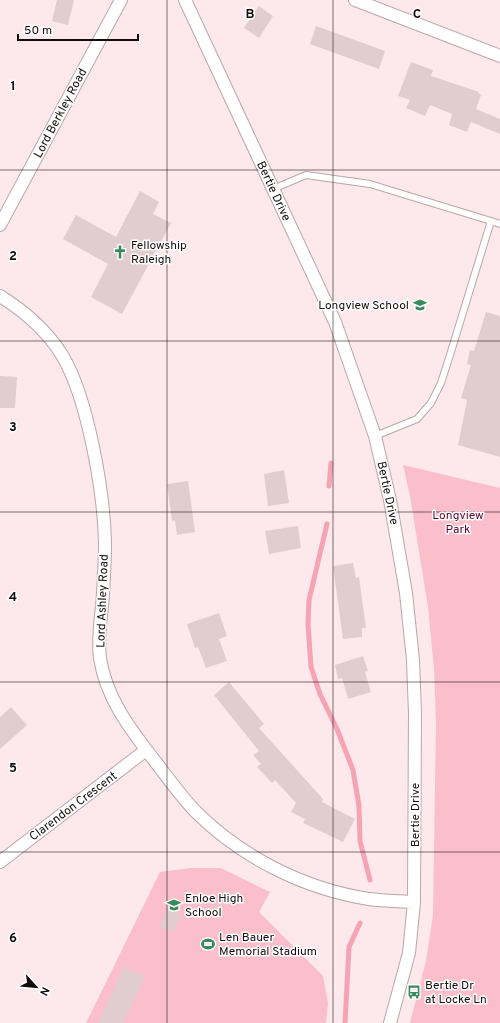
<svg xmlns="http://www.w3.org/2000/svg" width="500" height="1023" font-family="Overpass,sans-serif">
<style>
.green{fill:#fabfca}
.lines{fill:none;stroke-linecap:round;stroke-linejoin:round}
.stream{stroke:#f6a3b3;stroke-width:5}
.building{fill:#e1cdd0}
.lane-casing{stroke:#baa7aa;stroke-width:8}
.street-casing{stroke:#baa7aa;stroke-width:14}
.lane{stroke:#fff;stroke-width:6}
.street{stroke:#fff;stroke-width:12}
.grid{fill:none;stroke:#120b0c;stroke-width:1;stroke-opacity:0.55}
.labels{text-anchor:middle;stroke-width:3;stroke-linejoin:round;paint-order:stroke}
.street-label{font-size:12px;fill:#120b0c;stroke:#fff}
.poi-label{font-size:12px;fill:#120b0c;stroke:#fff;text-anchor:start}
.park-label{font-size:12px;fill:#650029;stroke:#fff}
.grid-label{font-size:13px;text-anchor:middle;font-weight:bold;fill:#120b0c;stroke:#fff;stroke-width:3;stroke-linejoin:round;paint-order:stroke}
</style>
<rect width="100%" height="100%" fill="#fde8eb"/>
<path class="green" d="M403,465L500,488V1023H410L426,961L433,915L436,722L434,669L428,607L410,496Z
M191,868H221L270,892L259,912L323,976L328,1003L326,1023H86L160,872Z"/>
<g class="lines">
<path class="stream" d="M329,486L331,463
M327,524L309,600L308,624L311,667L320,694L337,729L353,770L359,806L360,841L370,880
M345,1023L349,947L360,923"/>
</g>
<path class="building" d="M57,0H74L68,25L52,21Z
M259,6L273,16L259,38L244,28Z
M316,26L385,51L379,69L310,44Z
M411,62L433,70L431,76L479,92L478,93L481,95L476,109L500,119V134L471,122L467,132L449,125L452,114L430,105L425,116L406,108L410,100L398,96Z
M140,191L159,202L153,214L171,223L122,314L91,297L108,264L63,239L76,215L116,237Z
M486,312L500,316V457L458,445L467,400L461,398L471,365L467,364L470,350L474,351Z
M0,376L17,377L15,408H0Z
M284,470L289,503L268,506L264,474Z
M188,481L195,532L177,535L175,520L172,521L167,484Z
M298,526L301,548L269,554L265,531Z
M353,563L356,578L359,577L366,628H362V637L343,639L333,566Z
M219,613L227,636L219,639L227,661L206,668L198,647L195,648L187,624Z
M363,656L368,671L365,672L371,692L348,699L342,678L338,679L335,665Z
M229,682L264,724L259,728L323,799L322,802L355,819L343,842L303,823L305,819L291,812L296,803L275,780L272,783L257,767L261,764L253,755L259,751L214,695Z
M11,707L27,725L0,749V717Z
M168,909L181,915L173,932L160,926Z
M124,967L145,976L123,1023H98Z"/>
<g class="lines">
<g class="lane-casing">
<path id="lane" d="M273,189L306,175L370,184L491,221L450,355L441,383L431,403L417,419L375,436
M491,221L500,224"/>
</g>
<g class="street-casing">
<path id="street" d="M185,0L335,322L375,436L390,500L406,593L413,660L415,714L414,902L409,953L390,1023
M355,0L500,56
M0,225L121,0
M0,296C24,311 47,331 62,355C88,398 104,493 105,543C105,560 104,576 103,593C102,614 97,637 100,658C106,697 128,726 151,756C165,774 179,794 195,811C241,857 304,889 369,899C383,901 399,901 414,902
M0,862L146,750"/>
</g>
<use href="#lane" class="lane"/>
<use href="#street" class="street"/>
</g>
<path class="grid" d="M167,0V1023M333,0V1023M0,170H500M0,341H500M0,512H500M0,682H500M0,852H500"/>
<defs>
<g id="church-bare" transform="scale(1.08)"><path d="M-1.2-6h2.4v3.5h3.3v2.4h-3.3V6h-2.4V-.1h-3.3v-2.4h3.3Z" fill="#378a5c" stroke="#fff" stroke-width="2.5" paint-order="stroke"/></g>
<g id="school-bare" transform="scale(1.08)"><path d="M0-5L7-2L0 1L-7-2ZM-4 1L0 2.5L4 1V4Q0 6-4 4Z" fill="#378a5c" stroke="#fff" stroke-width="2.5" paint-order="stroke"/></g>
<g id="stadium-bare" transform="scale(1.08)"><path d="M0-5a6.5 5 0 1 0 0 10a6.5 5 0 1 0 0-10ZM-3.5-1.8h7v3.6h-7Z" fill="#378a5c" stroke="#fff" stroke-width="2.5" paint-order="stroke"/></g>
<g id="bus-bare" transform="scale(1.08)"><path d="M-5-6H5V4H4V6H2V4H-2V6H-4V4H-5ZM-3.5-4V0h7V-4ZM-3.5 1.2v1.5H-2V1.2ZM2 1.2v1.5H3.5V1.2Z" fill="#378a5c" stroke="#fff" stroke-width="2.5" paint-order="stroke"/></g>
</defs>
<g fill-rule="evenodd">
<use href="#church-bare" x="120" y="252"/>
<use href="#school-bare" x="420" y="305"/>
<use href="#school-bare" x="174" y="905"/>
<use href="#stadium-bare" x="208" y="944"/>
<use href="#bus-bare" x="414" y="992"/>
</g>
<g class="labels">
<g class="street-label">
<text transform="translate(60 113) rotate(-62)" y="4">Lord Berkley Road</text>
<text transform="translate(274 191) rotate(65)" y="4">Bertie Drive</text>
<text transform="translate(388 493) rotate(78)" y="4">Bertie Drive</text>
<text transform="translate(102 601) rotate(-88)" y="4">Lord Ashley Road</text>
<text transform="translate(73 806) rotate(-37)" y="4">Clarendon Crescent</text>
<text transform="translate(415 815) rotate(-90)" y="4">Bertie Drive</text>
</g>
<g class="poi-label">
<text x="131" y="249">Fellowship<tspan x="131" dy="14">Raleigh</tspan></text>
<text x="409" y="309" text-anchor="end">Longview School</text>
<text x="185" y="902">Enloe High<tspan x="185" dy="14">School</tspan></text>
<text x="219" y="941">Len Bauer<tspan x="219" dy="14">Memorial Stadium</tspan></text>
<text x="425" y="989">Bertie Dr<tspan x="425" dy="14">at Locke Ln</tspan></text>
</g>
<g class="park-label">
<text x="458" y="519">Longview<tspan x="458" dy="14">Park</tspan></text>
</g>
</g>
<g class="grid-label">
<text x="250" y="18">B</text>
<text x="417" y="18">C</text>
<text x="13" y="90">1</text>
<text x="13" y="260">2</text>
<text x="13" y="431">3</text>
<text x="13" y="601">4</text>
<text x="13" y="772">5</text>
<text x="13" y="942">6</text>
</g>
<g transform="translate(36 987) rotate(117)" stroke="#ffffff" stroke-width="3" paint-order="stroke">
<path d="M0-3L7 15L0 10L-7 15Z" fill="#120b0c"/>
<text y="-6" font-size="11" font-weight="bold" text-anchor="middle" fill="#120b0c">N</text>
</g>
<path d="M18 34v6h120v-6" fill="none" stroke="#120b0c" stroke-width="2"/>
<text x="24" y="34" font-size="12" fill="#120b0c" stroke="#ffffff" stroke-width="3" paint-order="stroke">50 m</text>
</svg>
